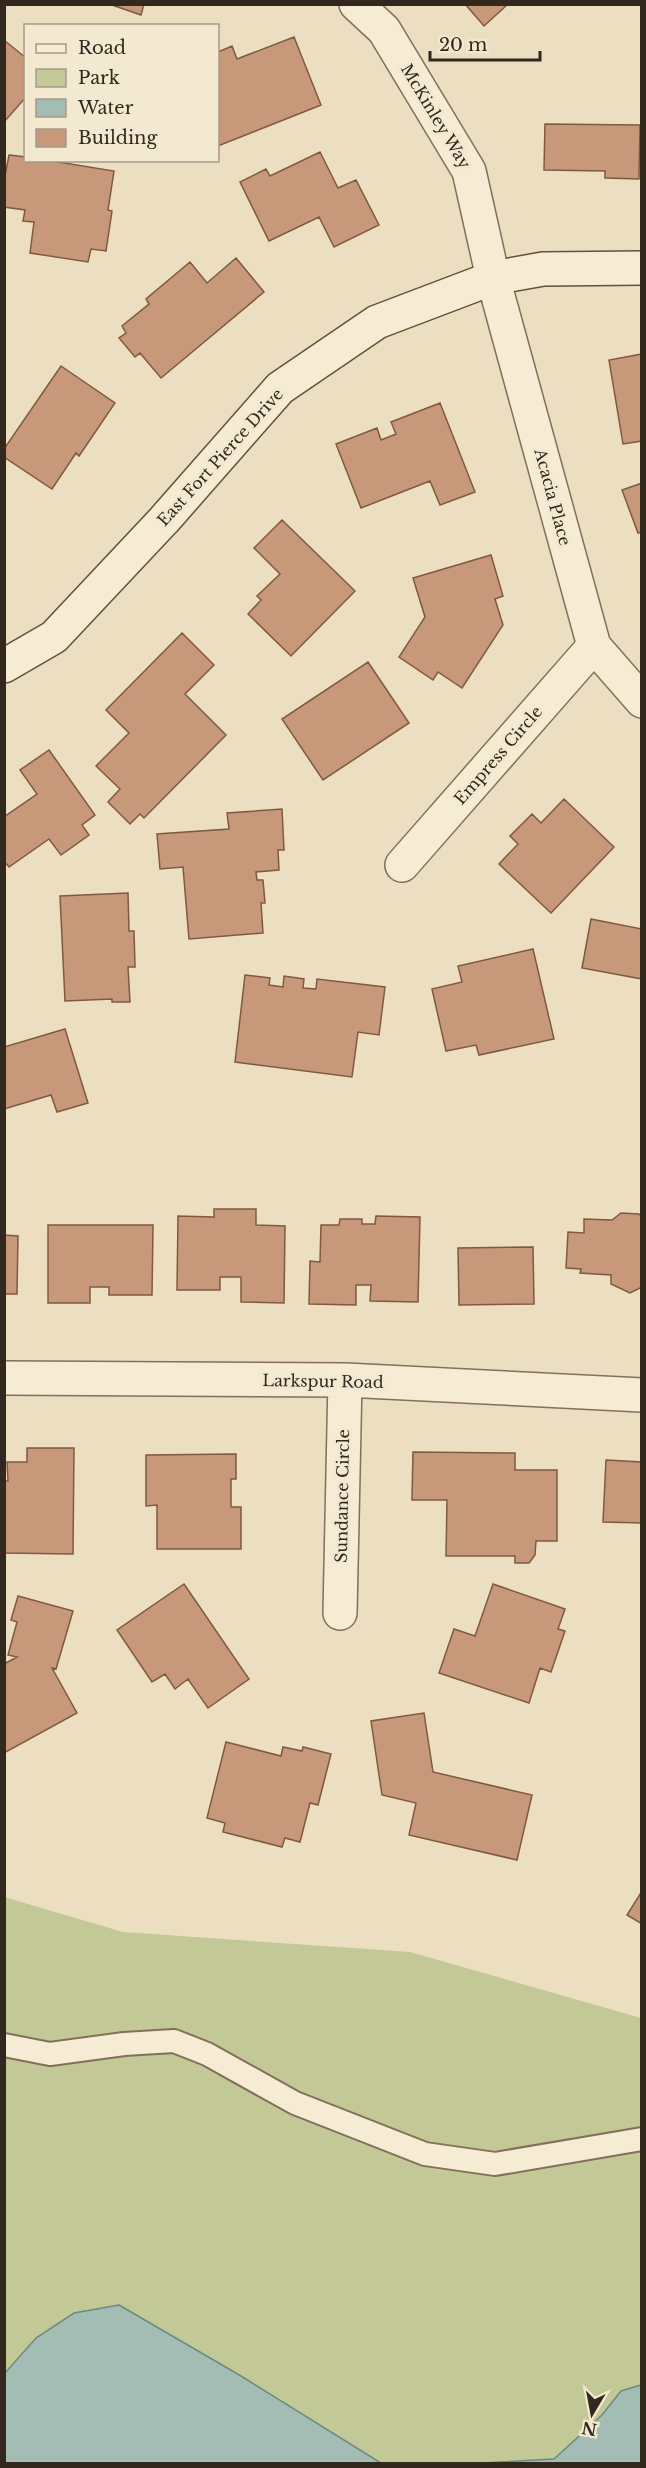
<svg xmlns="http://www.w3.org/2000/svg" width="646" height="2468" font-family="'Libre Baskerville',serif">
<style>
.green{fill:#c2c896}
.water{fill:#a3bdb5;stroke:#6b8a82;stroke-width:1.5}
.building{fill:#c79879;stroke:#805941;stroke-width:1.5}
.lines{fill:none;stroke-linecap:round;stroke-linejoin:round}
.lane-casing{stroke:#836f5a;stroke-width:26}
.street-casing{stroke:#836f5a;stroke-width:36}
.secondary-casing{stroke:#64503d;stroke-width:36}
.lane{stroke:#f6ebd3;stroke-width:22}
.street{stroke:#f6ebd3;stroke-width:33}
.secondary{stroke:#f6ebd3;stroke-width:33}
.labels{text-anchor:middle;stroke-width:6;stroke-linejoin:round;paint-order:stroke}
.street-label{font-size:16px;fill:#33281d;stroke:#f3e8d0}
</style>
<rect width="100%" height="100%" fill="#ebdec1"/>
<path class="green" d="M4,1897L123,1932L410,1952L641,2018V2463H5Z"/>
<path class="water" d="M119,2305L241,2376L381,2463H5V2373L36,2338L74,2313Z
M641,2385V2463H482L554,2459L602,2415L621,2391Z"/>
<path class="building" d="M109,4H144L141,15Z
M465,4H508L484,26Z
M294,37L321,105L218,146V52L232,46L237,59Z
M4,40L26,58V97L4,122Z
M545,124L640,125L639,179L605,178V171L544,170Z
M320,152L338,188L356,180L379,225L334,247L319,217L269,241L240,182L266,169L270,176Z
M9,155L26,157V160H46L114,171L108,210L112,211L106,251L91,249L88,262L30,253L34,222L23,221L25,210L4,207V181Z
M236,258L264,292L161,378L140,353L135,357L119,338L126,333L122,326L149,304L146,299L190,262L207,283Z
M642,354V441L623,444L609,360Z
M61,366L115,403L79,456L76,453L52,489L4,457V449Z
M440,403L475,492L440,505L430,481L361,508L336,444L377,428L381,440L396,434L391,422Z
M642,483V532L638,533L622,490Z
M282,520L355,591L291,656L248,614L261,600L257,596L280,574L254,548Z
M491,555L503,596L495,599L503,625L462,688L438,672L433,680L399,657L425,617L413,578Z
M182,633L214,665L185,694L226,735L144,818L140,814L130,824L108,802L120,789L96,766L129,733L106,710Z
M368,662L409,723L323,780L282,719Z
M49,750L95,815L82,825L89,835L61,855L49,839L9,867L4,861V817L37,794L20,770Z
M564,799L614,847L551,913L499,864L518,844L510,836L532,814L541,823Z
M282,809L284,850H278L279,870L256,872L257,880H263L265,903H261L263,933L189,939L183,867L160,869L157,834L229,829L227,813Z
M128,893L129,931H134L135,967H128L130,1002H112V999L65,1001L60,896Z
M591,919L642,929V979L582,968Z
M533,949L554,1039L479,1055L476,1045L446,1051L432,989L462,982L458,966Z
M245,975L270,978L269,985L283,987L284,976L304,979L303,988L316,989L317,979L385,987L379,1035L358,1032L352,1077L235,1062Z
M65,1029L88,1103L57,1112L51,1095L4,1109V1047Z
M214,1209H256V1225L285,1226L284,1303L241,1302V1277H220V1290H177L178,1216L214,1217Z
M621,1213L639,1214L642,1217V1287L630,1293L611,1284V1275L580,1273L581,1269L566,1268L568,1232L584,1233V1219L612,1220Z
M376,1216L420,1217L418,1302L370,1301L371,1285H356V1305L309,1304L310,1261L320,1262L321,1225H339L340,1219H362V1224H375Z
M48,1225H153L152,1295H109V1287H90V1303H48Z
M4,1235L18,1236L17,1294H4Z
M533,1247L534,1304L459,1305L458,1248Z
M27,1448H74L73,1554L4,1553V1481H8L7,1462H27Z
M413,1452L515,1453V1470H557V1541H536L535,1555L529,1563H515V1556H446L447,1500H412Z
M236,1454V1479H231V1507H241V1549H157V1505L146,1506V1455Z
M606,1460L642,1462V1523L603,1522Z
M184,1584L249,1679L208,1708L188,1679L175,1689L165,1674L152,1682L117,1630Z
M493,1584L565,1609L558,1629L565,1631L551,1672L540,1668L529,1703L439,1673L454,1629L475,1636Z
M18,1596L73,1611L56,1669L52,1668L77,1713L4,1753V1664L17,1657L8,1655L17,1622L11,1620Z
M424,1713L433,1772L532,1795L517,1860L409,1835L416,1803L382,1795L371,1721Z
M226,1742L281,1756L283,1747L302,1751L303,1747L331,1754L318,1805L310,1803L300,1842L285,1838L282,1847L223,1832L225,1823L207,1818Z
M642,1891V1924L627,1915Z"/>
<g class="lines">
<g class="lane-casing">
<path id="lane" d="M4,2045L50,2054L124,2044L174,2041L207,2054L295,2103L425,2154L495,2164L642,2139"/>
</g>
<g class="street-casing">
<path id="street" d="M356,4L384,30L469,171L493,278L594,646L642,701
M402,865L594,646
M4,1378L345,1380L642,1395
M340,1613L345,1380"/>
</g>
<g class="secondary-casing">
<path id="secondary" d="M4,666L54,637L164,520L280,388L377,322L493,278L543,269L642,268"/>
</g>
<use href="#lane" class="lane"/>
<use href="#street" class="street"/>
<use href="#secondary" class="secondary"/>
</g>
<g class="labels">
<g class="street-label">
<text transform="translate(436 116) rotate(59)" y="6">McKinley Way</text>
<text transform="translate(220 457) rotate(-48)" y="6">East Fort Pierce Drive</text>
<text transform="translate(553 497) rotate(75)" y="6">Acacia Place</text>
<text transform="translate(498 755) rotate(-49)" y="6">Empress Circle</text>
<text transform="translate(323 1381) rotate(1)" y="6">Larkspur Road</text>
<text transform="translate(342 1496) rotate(-89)" y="6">Sundance Circle</text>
</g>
</g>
<rect width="646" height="2468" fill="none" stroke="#33281d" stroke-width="12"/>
<rect x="24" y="24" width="195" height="138" fill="#f3e8d0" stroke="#a69b88" stroke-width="1.5"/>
<rect x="36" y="44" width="30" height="9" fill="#f6ebd3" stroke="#a69b88" stroke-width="1.5"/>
<text x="78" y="54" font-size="18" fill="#33281d">Road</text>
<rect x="36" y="69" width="30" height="18" fill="#c2c896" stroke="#a69b88" stroke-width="1.5"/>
<text x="78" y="84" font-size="18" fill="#33281d">Park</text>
<rect x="36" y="99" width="30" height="18" fill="#a3bdb5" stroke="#a69b88" stroke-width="1.5"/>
<text x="78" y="114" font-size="18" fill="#33281d">Water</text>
<rect x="36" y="129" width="30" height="18" fill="#c79879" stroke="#a69b88" stroke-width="1.5"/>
<text x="78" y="144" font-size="18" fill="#33281d">Building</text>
<g transform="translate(592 2414) rotate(190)" stroke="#f3e8d0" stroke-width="4.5" paint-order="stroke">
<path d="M0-4.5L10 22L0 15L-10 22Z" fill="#33281d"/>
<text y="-9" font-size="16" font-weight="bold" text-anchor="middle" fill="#33281d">N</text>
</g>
<path d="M430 51v9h110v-9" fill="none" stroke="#33281d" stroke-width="3"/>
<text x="439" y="51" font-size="18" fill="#33281d" stroke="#f3e8d0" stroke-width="4.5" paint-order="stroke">20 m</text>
</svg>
